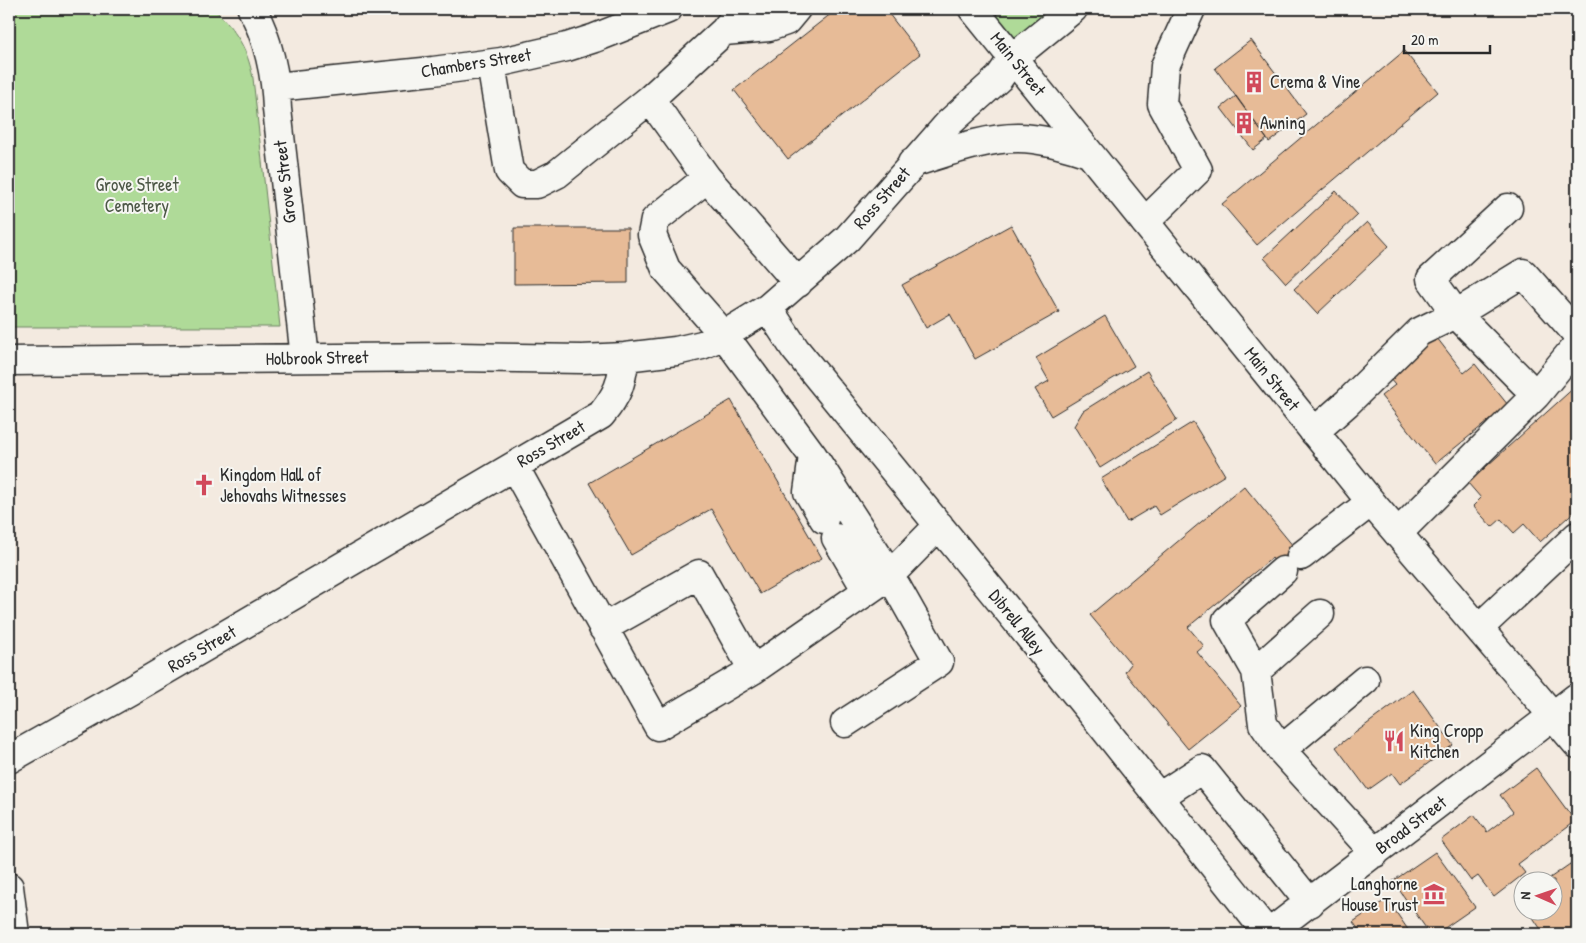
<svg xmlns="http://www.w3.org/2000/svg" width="1586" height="943" font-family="'Patrick Hand',sans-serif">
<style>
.green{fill:#afda98;stroke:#6d8262}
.building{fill:#e7bb97;stroke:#2b2b2b}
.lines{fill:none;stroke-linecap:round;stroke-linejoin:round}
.minor-casing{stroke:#2b2b2b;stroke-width:31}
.major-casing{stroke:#2b2b2b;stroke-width:31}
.minor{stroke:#f6f6f2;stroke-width:28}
.major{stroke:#f6f6f2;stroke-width:28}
.labels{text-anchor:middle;stroke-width:4;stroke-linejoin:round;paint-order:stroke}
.street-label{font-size:18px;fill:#2b2b2b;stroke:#f6f6f2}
.poi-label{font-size:18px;fill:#2b2b2b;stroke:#f6f6f2;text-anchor:start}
.park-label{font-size:18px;fill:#4c5746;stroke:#f6f6f2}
</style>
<rect width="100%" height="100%" fill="#f3eae0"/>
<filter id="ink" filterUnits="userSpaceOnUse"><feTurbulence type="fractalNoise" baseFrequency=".02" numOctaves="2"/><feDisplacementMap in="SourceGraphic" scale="10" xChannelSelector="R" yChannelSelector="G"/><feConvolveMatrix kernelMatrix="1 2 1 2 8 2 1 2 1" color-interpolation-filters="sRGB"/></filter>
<g filter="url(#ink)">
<path class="green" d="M9,9H214C236,31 247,47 253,78L280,327H9Z
M973,9H1073L1013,58Z"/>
<path class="building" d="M837,9H885L920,54L788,159L734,90Z
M1251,40L1306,114L1269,142L1215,68Z
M1404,51L1438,92L1257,245L1222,204Z
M1236,96L1267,139L1253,150L1221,108Z
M1336,191L1358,215L1286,283L1264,258Z
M1367,222L1389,246L1317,314L1294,289Z
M1011,225L1059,312L975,359L950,314L926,328L902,285Z
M514,228H628V283L514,284Z
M1105,316L1134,366L1051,416L1035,389L1049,381L1036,358Z
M1437,338L1464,373L1475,364L1508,405L1435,464L1381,396L1395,385L1383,371L1409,351Z
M1147,371L1177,420L1100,468L1074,426L1083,411Z
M1577,385V509L1540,542L1524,524L1514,533L1501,519L1492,527L1473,506L1481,498L1468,483Z
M731,400L822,558L760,594L711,509L631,555L589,483Z
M1193,422L1225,475L1160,515L1154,506L1127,522L1101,479Z
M1244,486L1307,563L1289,578L1272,558L1188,627L1204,646L1197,652L1241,706L1188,749L1125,672L1131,664L1090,615Z
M1413,690L1453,745L1400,784L1392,773L1368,790L1336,747Z
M1536,768L1575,821L1518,864L1525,873L1494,897L1478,876L1471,881L1441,840L1474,815L1487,832L1513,812L1500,795Z
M1435,852L1475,907L1436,934H1430L1393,881Z
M1570,864L1577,873V934H1544L1528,910H1554V880H1547Z
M1387,899L1411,934H1362L1353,922Z"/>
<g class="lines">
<g class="minor-casing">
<path id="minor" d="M252,9C268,38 276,76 277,109L305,358
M724,31L769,27L786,21L796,9
M491,64L509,171L522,184H537L557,174L650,99L724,31L741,9
M276,87L433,71L501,62L567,47L595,38L668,9
M650,99L707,178
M1508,208L1431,279L1456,314L1536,395
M1145,222L1198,170L1162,104L1165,66L1191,9
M798,283L707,178L655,220L652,235L666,269L724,335L813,456L890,575L939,662L845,723
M768,308L795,349L1103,727L1268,934
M9,361L458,357L582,359L625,357L676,351L702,345L724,335L768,308L847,239L949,123L999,78L1013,58L1073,9
M1314,432L1347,403L1419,332L1456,314L1523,273L1577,334
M813,456L808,492L824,519
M514,466L658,726L753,670L890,575L939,525
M1398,533L1536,395L1577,345
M836,538L867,591
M1301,556L1371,502
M1283,571L1227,620L1256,671L1263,724L1281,750L1375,853
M603,628L699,574L753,670
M1479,628L1577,536
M1256,671L1320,614
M1281,750L1365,680
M9,759L133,689L601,415C619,393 621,384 625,357
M1159,797L1202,769L1310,903
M9,887L15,934
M1268,934L1577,697"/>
</g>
<g class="major-casing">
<path id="major" d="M973,9L1371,502L1577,744
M912,163C946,153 982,138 1018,138C1042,138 1066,146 1089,153"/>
</g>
<use href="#minor" class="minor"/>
<use href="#major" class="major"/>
</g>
</g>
<defs>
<g id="building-bare" transform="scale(1.725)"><path d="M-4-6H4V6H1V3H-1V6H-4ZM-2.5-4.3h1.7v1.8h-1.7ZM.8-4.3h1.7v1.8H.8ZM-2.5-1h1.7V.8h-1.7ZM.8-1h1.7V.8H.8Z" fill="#d1495b" stroke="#f6f6f2" stroke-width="2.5" paint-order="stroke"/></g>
<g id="church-bare" transform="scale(1.725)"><path d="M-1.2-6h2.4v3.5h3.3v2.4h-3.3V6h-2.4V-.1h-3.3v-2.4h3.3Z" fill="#d1495b" stroke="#f6f6f2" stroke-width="2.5" paint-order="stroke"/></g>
<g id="restaurant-bare" transform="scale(1.725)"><path d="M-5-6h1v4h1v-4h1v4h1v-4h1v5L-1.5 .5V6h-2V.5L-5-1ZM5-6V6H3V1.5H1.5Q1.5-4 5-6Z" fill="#d1495b" stroke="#f6f6f2" stroke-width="2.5" paint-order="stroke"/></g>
<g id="museum-bare" transform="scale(1.725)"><path d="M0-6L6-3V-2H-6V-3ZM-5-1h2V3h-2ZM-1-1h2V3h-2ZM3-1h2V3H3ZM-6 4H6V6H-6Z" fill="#d1495b" stroke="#f6f6f2" stroke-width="2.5" paint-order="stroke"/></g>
</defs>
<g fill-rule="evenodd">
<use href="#building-bare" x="1254" y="82"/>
<use href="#building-bare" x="1244" y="123"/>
<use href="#church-bare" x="204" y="485"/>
<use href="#restaurant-bare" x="1394" y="741"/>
<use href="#museum-bare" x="1434" y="894"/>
</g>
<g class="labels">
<g class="street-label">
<text transform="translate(476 63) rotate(-9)" y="6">Chambers Street</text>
<text transform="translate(1018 64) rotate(51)" y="6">Main Street</text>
<text transform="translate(285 182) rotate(-97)" y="6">Grove Street</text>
<text transform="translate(882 198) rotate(-49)" y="6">Ross Street</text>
<text transform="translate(317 358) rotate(-1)" y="6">Holbrook Street</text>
<text transform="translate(1272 379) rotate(51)" y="6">Main Street</text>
<text transform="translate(551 444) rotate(-30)" y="6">Ross Street</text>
<text transform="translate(1017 622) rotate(51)" y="6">Dibrell Alley</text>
<text transform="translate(202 649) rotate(-30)" y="6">Ross Street</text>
<text transform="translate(1411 825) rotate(-37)" y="6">Broad Street</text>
</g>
<g class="poi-label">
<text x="1270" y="88">Crema &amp; Vine</text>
<text x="1260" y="129">Awning</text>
<text x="220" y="481">Kingdom Hall of<tspan x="220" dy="21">Jehovahs Witnesses</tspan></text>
<text x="1410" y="737">King Cropp<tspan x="1410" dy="21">Kitchen</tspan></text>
<text x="1418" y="890" text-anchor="end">Langhorne<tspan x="1418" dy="21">House Trust</tspan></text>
</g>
<g class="park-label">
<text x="137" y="191">Grove Street<tspan x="137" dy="21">Cemetery</tspan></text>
</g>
</g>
<rect width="1586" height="943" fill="none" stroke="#f6f6f2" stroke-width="30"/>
<rect x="15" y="15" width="1556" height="913" fill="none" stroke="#2b2b2b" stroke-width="2" filter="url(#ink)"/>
<g transform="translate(1538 896) rotate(272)"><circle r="24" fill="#f6f6f2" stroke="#a5a5a2"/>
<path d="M0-4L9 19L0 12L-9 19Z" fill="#d1495b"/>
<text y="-8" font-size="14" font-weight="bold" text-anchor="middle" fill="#2b2b2b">N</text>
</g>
<path d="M1404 45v8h86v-8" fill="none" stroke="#2b2b2b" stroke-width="2.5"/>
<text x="1411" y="45" font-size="15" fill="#2b2b2b" stroke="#f6f6f2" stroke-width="4" paint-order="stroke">20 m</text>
</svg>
